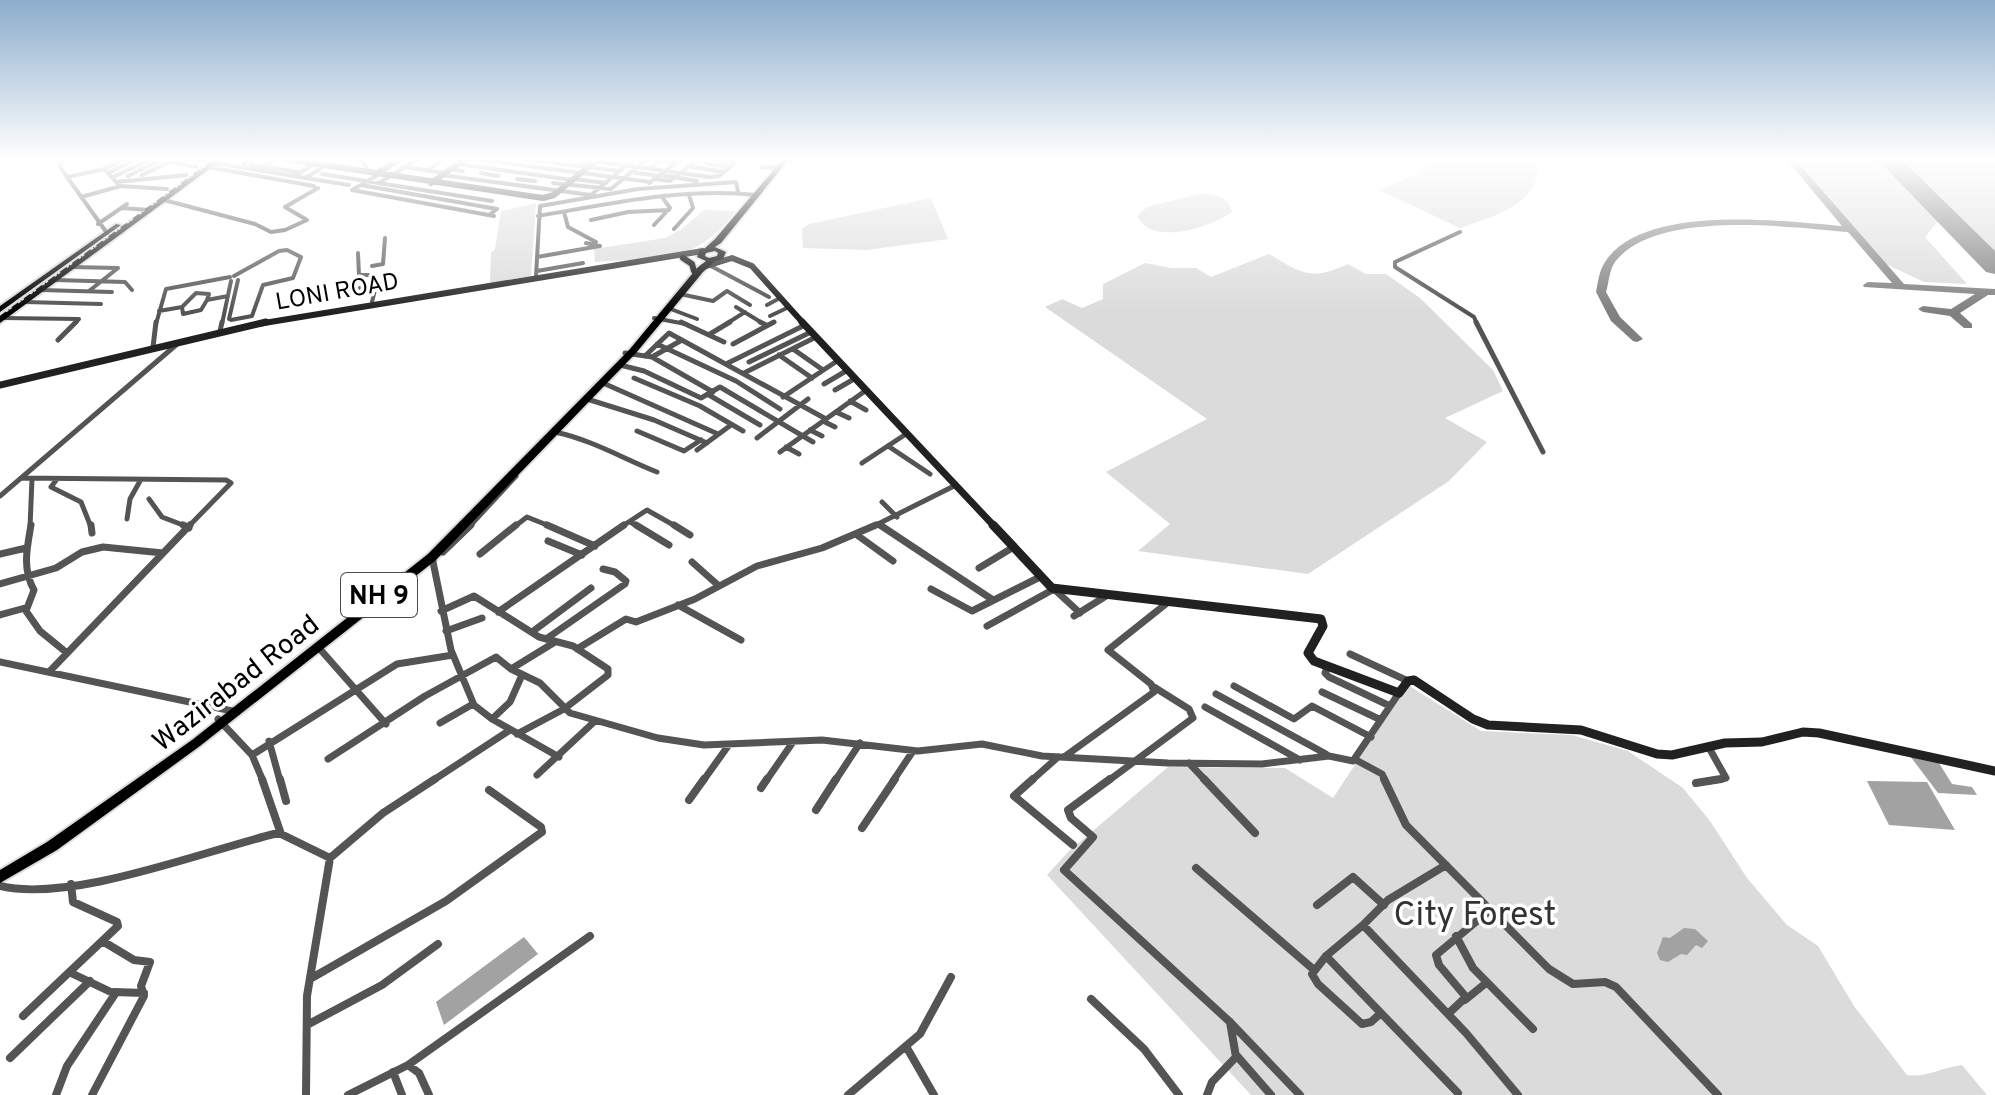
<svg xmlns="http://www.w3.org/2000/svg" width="1995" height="1095" font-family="Overpass,sans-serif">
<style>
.green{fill:#dbdbdb}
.water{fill:#a2a2a2}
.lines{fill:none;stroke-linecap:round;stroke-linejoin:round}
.taxiway{fill:#808080;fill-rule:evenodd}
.runway{fill:#808080;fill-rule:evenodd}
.primary-casing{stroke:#dbdbdb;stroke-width:9}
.highway-casing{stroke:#dbdbdb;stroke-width:4}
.street-far3{stroke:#545454;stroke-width:4}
.street-far2{stroke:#545454;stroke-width:5}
.street-far1{stroke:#545454;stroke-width:7}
.street{stroke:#545454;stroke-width:8}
.secondary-far2{stroke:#212121;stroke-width:6}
.secondary-far1{stroke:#212121;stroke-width:7}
.secondary{stroke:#212121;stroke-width:9}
.primary{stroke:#000;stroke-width:6}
.highway{fill:#000;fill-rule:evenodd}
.rail{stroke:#000;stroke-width:2;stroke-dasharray:8 3 1 3;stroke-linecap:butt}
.labels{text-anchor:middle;stroke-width:7;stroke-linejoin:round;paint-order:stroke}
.far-street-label{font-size:24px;fill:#000;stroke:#fff}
.shield{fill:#fff;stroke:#4c4c4c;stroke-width:2}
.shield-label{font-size:26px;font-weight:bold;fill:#000}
.street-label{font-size:28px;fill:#000;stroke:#fff}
.near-park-label{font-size:34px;fill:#323232;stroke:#fff}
</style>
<rect width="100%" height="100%" fill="#fff"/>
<path class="green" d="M1430,159H1536C1546,203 1494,216 1460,228L1379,190L1420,173Z
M1796,159H1878L1938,221L1925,237L1967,284L1924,282L1886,264Z
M1901,159H1992L1995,162V252Z
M1199,194C1214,194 1229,196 1232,212C1212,227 1152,247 1137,216L1147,207Z
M931,198L948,239L867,250L803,248L802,229L809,224Z
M536,203L531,276L490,283L491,253L495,249L501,211Z
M704,210L735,211C696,266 656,257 595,262L594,249L665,238L682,229Z
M1269,254C1302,274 1311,281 1348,264L1366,274H1386L1420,298L1493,370L1503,391L1445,418L1487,442L1449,481L1308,574L1138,551L1170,524L1106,472L1207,419L1045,307L1062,299L1082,308L1103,299V284L1145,263L1171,268H1196L1211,277Z
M1408,685L1481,731L1572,735L1628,751L1683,788L1710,821L1747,878L1787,925L1818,946L1854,1006L1907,1075C1927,1078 1942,1067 1962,1065L1987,1095H1251L1047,875L1068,852L1168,767L1285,768L1333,798Z"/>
<path class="water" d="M1910,756L1939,763L1952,784L1972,787L1977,795L1938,793Z
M1867,781L1927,782L1955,830L1889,825Z
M1684,928L1695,929L1708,941L1702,948L1696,945L1687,955L1681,954L1668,962L1660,960L1657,953L1663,937L1670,938Z
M524,937L538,954L444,1025L436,1002Z"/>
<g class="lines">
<path class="taxiway" d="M1786,159H1795L1904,284L1995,289V295H1988L1960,313L1972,324V328H1964L1950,316L1923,312L1918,309L1923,306L1951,309L1975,294L1864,287L1863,285L1868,282L1892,283L1848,232C1788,227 1656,209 1615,262C1609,270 1609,283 1606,292L1620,317L1643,339L1637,342L1633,341L1611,321L1596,292C1598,282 1599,271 1605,262C1643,203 1782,221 1842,226Z"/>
<path class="runway" d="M1877,159H1901L1995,251V274L1986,272Z"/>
<g class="primary-casing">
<path id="primary" d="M683,258L692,264L694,271"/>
</g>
<g class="highway-casing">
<path id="highway" d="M216,159H223L0,323V317Z
M783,159H789L721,243L715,247L726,252L723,259L715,261L703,272L636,353L436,560L200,746L57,850L0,883V870L47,842L192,740L428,554L630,349L697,268L706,261L697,257L700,249H704L715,239ZM715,251L718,253L717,256L709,258L705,256L706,253Z
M116,224L121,225L0,312V306Z"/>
</g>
<path class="street-far3" d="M63,159L60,167L107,233
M154,159L197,167
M189,159L205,161
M349,159L364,161
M362,159L367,168L364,172
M476,159L651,182
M523,159L588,167
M579,161L593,163
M595,161L709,177L719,176L735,163L714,159
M214,163L349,185
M706,163L730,167
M244,164L253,159
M458,164L573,180
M251,165L299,172
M688,166L724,172
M208,167L314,186
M262,167L276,159
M405,167L445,173
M588,167L620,171
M761,167L778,168
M651,168L657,162L678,160
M450,169L463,171
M428,170L443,159
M631,172L659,176
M108,173L137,159
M481,173L498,176
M322,174L492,201
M142,175L169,162
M378,175L352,190L494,216
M442,175L591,195L634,159
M661,175L697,181
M128,176L160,160
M295,176L313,164
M67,177L104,169
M113,177L151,159
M305,178L325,166
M517,179L535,181
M574,179L606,183
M655,179L670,181L698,159
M116,182L186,175
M379,183L418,159
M553,183L611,189L647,159
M649,183L681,159
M118,184L104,169L125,159
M361,185L497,209L489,215
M81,197L121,186L167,189
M164,200L255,224L271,232L285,230L307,220L285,207L318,188
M121,208L150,210
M564,212L568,227L596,242
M538,216C609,204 684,187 756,195
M591,220L628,212L669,210
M98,224L127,204
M654,225L670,208L662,197
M674,229L693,208L689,195
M1460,232L1395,262V267L1474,317L1477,324
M358,253L359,275H373L367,287
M537,257L600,246L586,243
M709,265L769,297
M372,266L383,264L385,238
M72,267L118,268L89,291
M537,271L583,263
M536,276L540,206L638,189L736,182L738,192
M55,280L125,282L132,290
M360,288L376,286L372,302
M41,290L112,292
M680,294L713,301L727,291L750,305
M25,302L101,304
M767,305L780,298
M182,307L196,293L209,294L207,300
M736,307L764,324
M668,308L697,319
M159,311L182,307L183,314L201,310L207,300L228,296
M770,316L789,307
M3,318L79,319L74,324
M654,318L686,324
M229,319L238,280
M231,320L252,316L263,285L293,278L301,257L287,250L279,251L234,276
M156,324L166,289L230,277
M222,324L231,281
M726,324L745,312
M771,324L774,322"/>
<path class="street-far2" d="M681,322L724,342
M760,322L766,325
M1476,322L1543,452
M220,331L222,322
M710,334L730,322
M58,340L76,322
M657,344L736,381L780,409
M733,344L774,322
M153,347L156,322
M793,349L823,370
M625,353L652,357L713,392
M779,355L812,378
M645,356L669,333L826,419
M652,357L682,340
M749,362L811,332
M728,363L805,325
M620,365L644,371L701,398L720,387L813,442
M744,373L816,337
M634,378L700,406L743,431
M603,383L718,434
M824,384L846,371
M835,390L854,379
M709,395L760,425
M783,397L837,361
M587,399L654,420L707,443
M850,401L866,410
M836,412L849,418
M823,421L835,427
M810,430L822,436
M637,431L684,451L701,440
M555,432C592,440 622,458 657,472
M757,438L808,399
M888,446L930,474
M786,447L799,454
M697,450L731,425
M780,452L865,391
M862,463L906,434
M21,478L226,480L231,483L188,527
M57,479L51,487L81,502L91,527
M0,496L176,345
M149,499L162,517L188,527
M882,502L897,517
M127,519L130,499L140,481
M630,522L639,527
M879,525L883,527
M30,527L32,479
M469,527L516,476
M514,527L527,517L552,527
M621,527L647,510L677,527
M872,527L954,486"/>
<path class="street-far1" d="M31,525C27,548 22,569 34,590L26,611L40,631L67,653
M91,525L92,533
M183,525L189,528
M547,525L595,546
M636,525L669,545
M674,525L690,535
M880,525L993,600
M857,535L893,561
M548,541L582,555
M443,552L471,525
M0,554L26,548
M480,554L516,525
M432,557L451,650L474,705L492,719L559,757
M692,562L719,586
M979,568L1012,548
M0,584L56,568L82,552L103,547L163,553
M931,589L972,611L1040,577
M678,605L741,640
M441,611L474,596L539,637L573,646L608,669V675L564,709L517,734
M498,612L624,525
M0,615L25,608
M1074,616L1106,596
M987,626L1054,589L1080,613
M446,631L482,618
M532,632L591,588
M546,639L625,584L626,581L615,572L603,569
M319,648L386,724
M577,649L626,619L636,622L695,599L757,566L822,548L876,525
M1350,654L1408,681
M0,662L237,712
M1328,666L1325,673L1329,677L1390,706
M511,669L555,642
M50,671L190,525
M1234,686L1294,719L1312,706L1371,737
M1322,692L1381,720
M1216,694L1326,754
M1205,707L1300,760
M218,719L252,755L397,664L453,655
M492,719L510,702L522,675
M440,723L473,704
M269,741L280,781
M1708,746L1726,778L1709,781
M252,755L263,781
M1064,757L1154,692L1151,684L1108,650L1167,603
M328,759L425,696L496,657L511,669L540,683L570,713L658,738L704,745L822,740L918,751L982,744L1042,756L1168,763L1262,764L1329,756L1353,761L1399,693
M1356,760L1382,774L1385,781
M1189,763L1206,781
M537,775L595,721
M432,781L510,730
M703,781L728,746
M766,781L793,742
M835,781L860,743
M893,781L913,751
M1031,781L1058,757
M1108,781L1193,718L1189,709L1154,687"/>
<path class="street" d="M262,779L281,834
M280,779L286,801
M1033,779L1014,796L1073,845
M1110,779L1068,810L1071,818L1093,837L1064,870L1230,1022L1300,1095
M1204,779L1255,833
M1384,779L1406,825L1549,969L1573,984L1605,982L1616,987L1718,1095
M1696,783L1721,779
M761,788L767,779
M689,800L704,779
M816,810L836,779
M862,828L895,779
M1446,865L1388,900L1363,925L1466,1033L1518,1095
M1196,868L1313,969
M0,886C70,903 201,852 274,834H281L330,858
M1317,905L1353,877L1384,905
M1363,925L1326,956L1312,974L1318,984L1362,1024L1371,1022L1381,1013
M1456,936L1473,968L1533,1029
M1326,956L1458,1093
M310,979L446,901L542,832L541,827L489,790
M114,992L144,993
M1091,999L1144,1049L1179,1095
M1465,1000L1486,983
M1448,1014L1466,997L1439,965L1436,955L1490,910
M23,1016L118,926L117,922L73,902L71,884
M307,1025L382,985L438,944
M907,1048L934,1095
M1237,1056L1271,1095
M10,1058L90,981
M408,1065L590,936
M393,1072L402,1095
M56,1095L67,1066L115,994L71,973
M92,1095L144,996L141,986L150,962L134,960L104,942
M306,1095L307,996L330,858L383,813L435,779
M348,1095L408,1065L419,1073L429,1095
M848,1095L920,1034L951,977
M1207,1095L1212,1082L1236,1057L1230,1022"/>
<path class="secondary-far2" d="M284,159L543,198L554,195L598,159
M375,174L401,159
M431,183L465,159
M703,267L732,258L752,266L804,324
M258,324L703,251"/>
<path class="secondary-far1" d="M802,322L995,527
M0,385L266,322"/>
<path class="secondary" d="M993,525L1052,588L1321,619L1323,626L1308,653L1314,661L1399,693L1408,681L1414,680L1473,719L1488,725L1581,730L1657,754L1672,755L1725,743L1762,742L1803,732L1819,733L1995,771"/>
<use href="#primary" class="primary"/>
<use href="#highway" class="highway"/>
<path class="rail" d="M0,317L215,159"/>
</g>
<linearGradient id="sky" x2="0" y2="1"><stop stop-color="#8cadcc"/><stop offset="0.51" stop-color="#fff"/><stop offset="1" stop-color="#fff" stop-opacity="0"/></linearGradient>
<rect width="1995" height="312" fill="url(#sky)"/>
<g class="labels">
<g class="far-street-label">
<text transform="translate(337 291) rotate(-10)" y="8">LONI ROAD</text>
</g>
<rect class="shield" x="341" y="573" width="76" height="44" rx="6"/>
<g class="shield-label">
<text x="379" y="604">NH 9</text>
</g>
<g class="street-label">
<text transform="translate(235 682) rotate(-38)" y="10">Wazirabad Road</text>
</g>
<g class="near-park-label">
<text x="1475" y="925">City Forest</text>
</g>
</g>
</svg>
